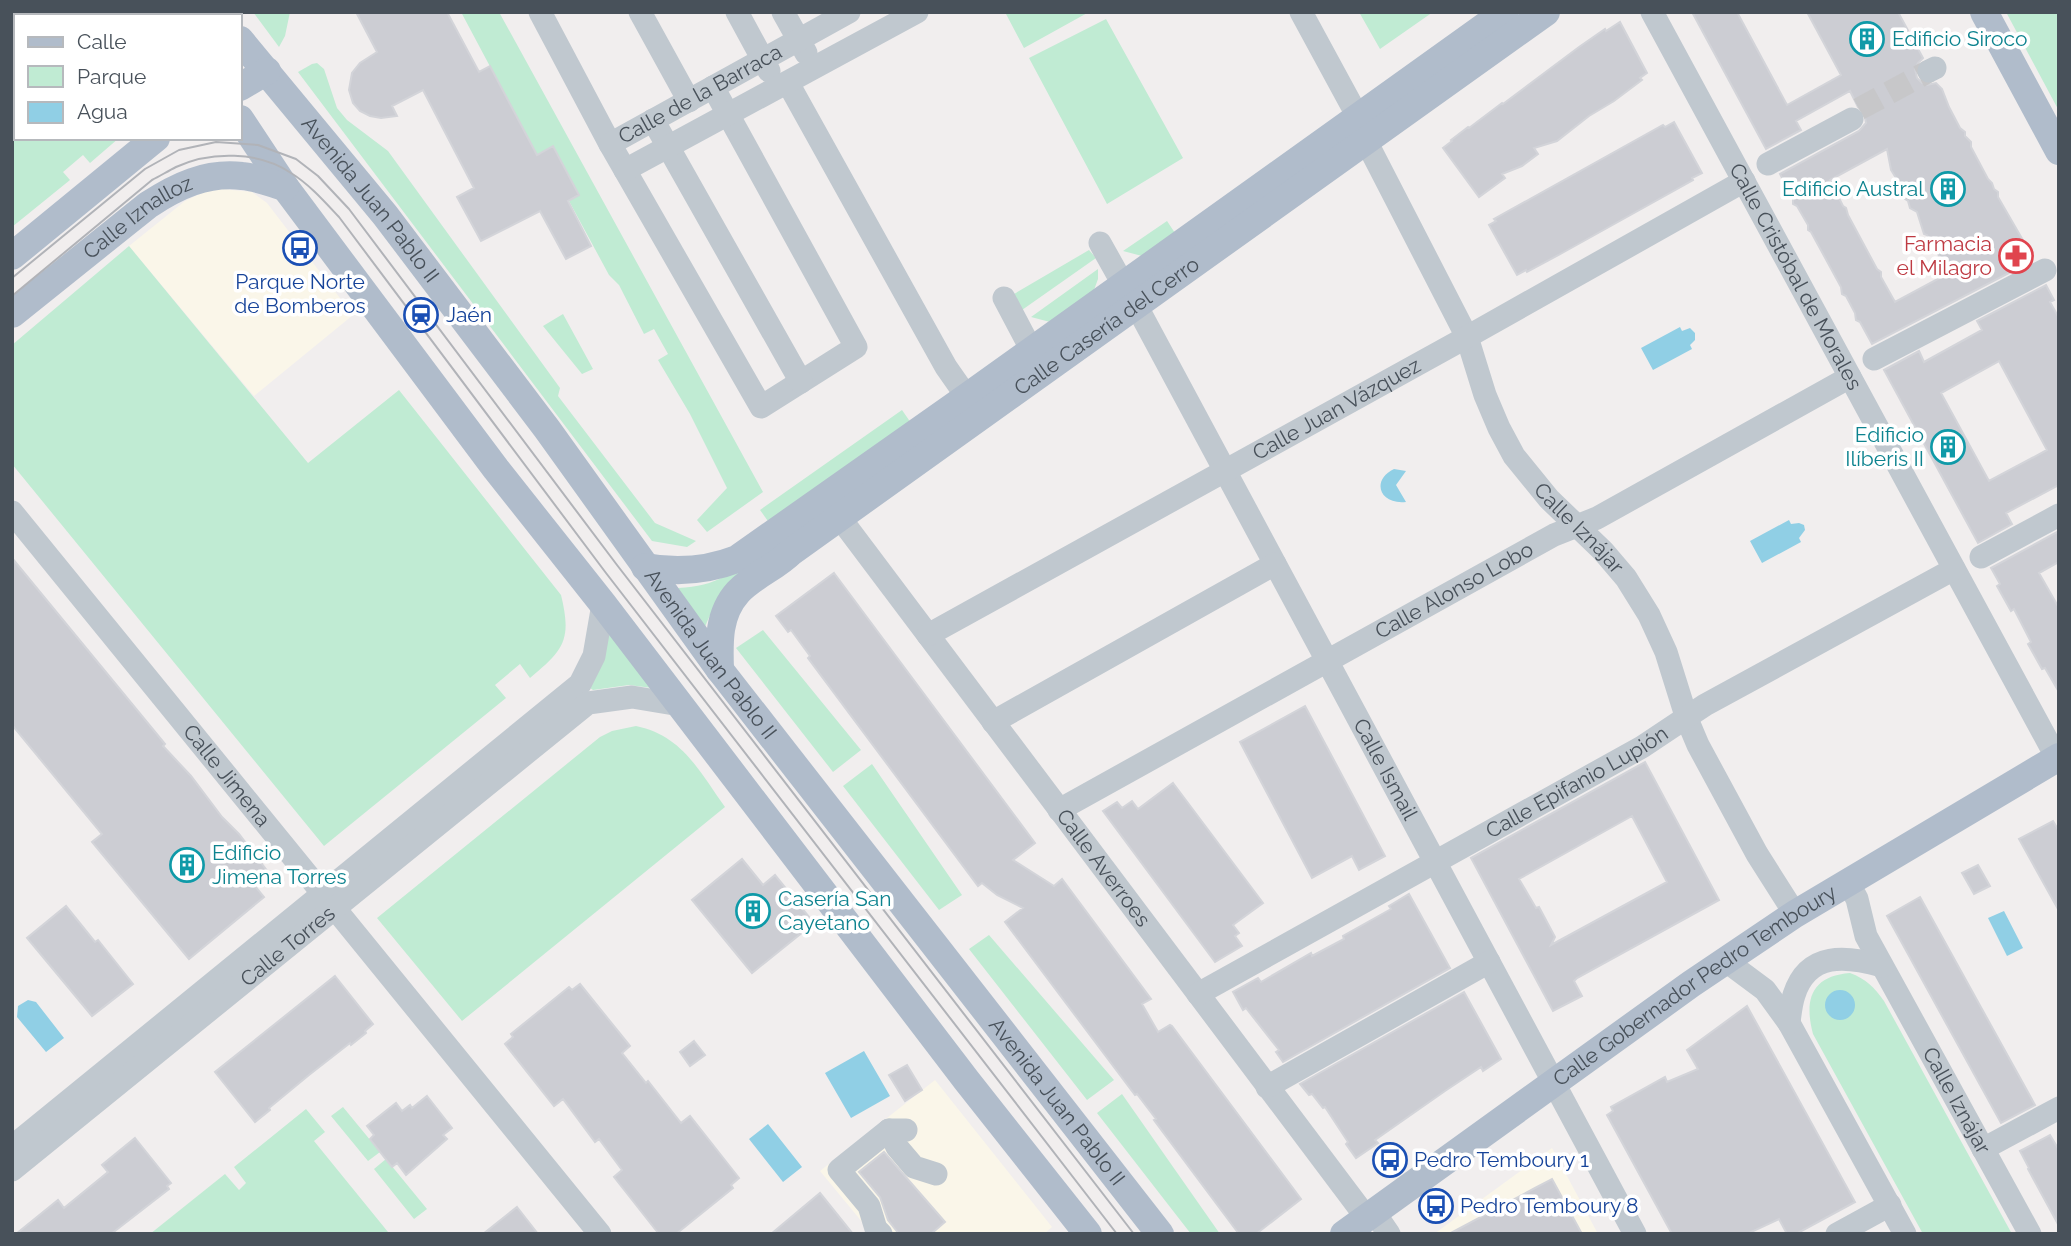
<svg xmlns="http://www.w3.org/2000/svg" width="2071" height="1246" font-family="Raleway,sans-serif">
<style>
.commercial{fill:#faf6e9}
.green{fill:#c0ebd3}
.water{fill:#90cfe5}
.building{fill:#cccdd3;stroke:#d3d4d9;stroke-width:2;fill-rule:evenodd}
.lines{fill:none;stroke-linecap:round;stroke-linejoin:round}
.minor-tunnel{stroke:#c7c7c9;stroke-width:23;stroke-dasharray:23 11;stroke-linecap:butt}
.minor{stroke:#c0c8cf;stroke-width:23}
.major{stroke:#b0bccb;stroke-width:28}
.tram{stroke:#b1b3b8;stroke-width:2}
.labels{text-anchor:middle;stroke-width:7;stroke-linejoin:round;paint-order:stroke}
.culture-label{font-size:21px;fill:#0d838f;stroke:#fff;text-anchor:start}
.street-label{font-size:21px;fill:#48515a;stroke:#fff}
.health-label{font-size:21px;fill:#be3a42;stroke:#fff;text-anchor:end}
.transit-label{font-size:21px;fill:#164399;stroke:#fff;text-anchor:start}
</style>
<rect width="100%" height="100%" fill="#f1eeee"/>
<path class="commercial" d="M222,189L252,192L267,203L353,315L254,396L129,246L185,201L204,192Z
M935,1080L1052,1227L1044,1234H872L820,1171Z
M1552,1148L1598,1234H1434Z"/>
<path class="green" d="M12,12H123L126,16H16V138H119L90,163L83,155L63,172L70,180L12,227Z
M253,12H290L285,36L279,47Z
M461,12H499L763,492L707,532L697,520L727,488L690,414L658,360L668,354L654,329L644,334L619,285L609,275L569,201L579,195L553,147L533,157L534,149Z
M1009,12H1089L1024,48L1006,14Z
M1359,12H1433L1380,49Z
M2006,12H2059V111Z
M1106,19L1183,158L1107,204L1029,58Z
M317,63L324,69L337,108L347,120L388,151L560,388L558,396L655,523L696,541L687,547L652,541L298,72L312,64Z
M1167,221L1175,233L1142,256L1123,251Z
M129,246L308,463L399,390L561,595C572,640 564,650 530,678L520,664L495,685L506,698L324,846L12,464V345Z
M1089,250L1096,258L1022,310L1014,294Z
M1098,269V279L1094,290L1050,322L1031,317Z
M563,314L593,369L582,374L543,326Z
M902,410L911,423L770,524L760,510Z
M765,550C742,574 717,595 705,627L678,588C718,586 733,572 765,550Z
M763,630L861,750L833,772L736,648Z
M609,631L652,688L629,685L593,690L590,688Z
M636,726C683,736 699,771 725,807L462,1021L377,918L600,737L612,731Z
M872,764L962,895L939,910L843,786Z
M989,935L1114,1080L1087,1100L969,949Z
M1850,973C1866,979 1874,987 1884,1001L2012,1234H1923L1813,1034C1804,1000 1811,976 1850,973Z
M1122,1094L1220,1234H1191L1097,1113Z
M343,1107L380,1152L368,1161L331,1116Z
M306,1109L325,1132L314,1141L388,1232L386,1234H150L225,1174L239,1190L246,1183L234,1167Z
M386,1159L427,1209L414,1219L374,1169Z"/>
<path class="water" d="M1680,327L1682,331L1690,328L1695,333V340L1690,345L1692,349L1653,370L1641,348Z
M1394,469L1406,471L1396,485L1406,502C1379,505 1371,480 1394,469Z
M1789,520L1791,524L1799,523L1804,525L1805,530L1799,538L1801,542L1762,563L1750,541Z
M2004,911L2023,948L2007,956L1988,918Z
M1825 1005a15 15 0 1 1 30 0a15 15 0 1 1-30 0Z
M28,1000L36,1002L64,1038L46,1052L17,1017L18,1006Z
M864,1051L890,1096L851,1118L825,1073Z
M768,1124L802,1167L783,1182L749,1139Z"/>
<path class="building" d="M356,12H447L479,72L490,66L537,155L553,146L579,195L568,201L591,246L566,259L540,211L481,241L457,197L474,188L423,90L392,106L397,116L381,118L370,116L360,111L353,103L349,90L352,73L360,63L377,52Z
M1692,12H1737L1787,105L1841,75L1807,12H1898L1923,58L1918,63L1915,69L1917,78L1922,83L1927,85L1936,83L1942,89L1949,107L1960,128L1965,132V136L1971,142V147L1988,179L1992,183L1994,189L1998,192V197L2024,242V246L2032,261L1872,344L1860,322L1856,320L1855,313L1846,296L1842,294L1841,287L1811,232L1808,230V225L1797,206L1793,204V199L1780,174L1859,131L1866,123L1864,112L1858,107L1850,91L1796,121L1801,130L1766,149ZM1887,149L1891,170L1896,178V182L1903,186L1905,199L1908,201L1910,208L1917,212L1924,234L1927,235L1949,273L1895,302L1881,277V272L1877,269L1848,215L1846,208L1843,206L1830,180Z
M1620,22L1647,73L1640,78L1642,80L1614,101L1589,116L1557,141L1534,148L1538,154L1522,166L1502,174L1505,178L1479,197L1443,148L1452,141L1451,140L1468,127L1469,128L1502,103L1503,104L1579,47L1605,29L1606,31Z
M1674,122L1702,173L1692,178L1693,180L1564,252L1527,272L1526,270L1517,275L1489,225L1496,221L1494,219L1663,125L1665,127Z
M2046,285L2054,300L2050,302L2059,318V485L2006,513L2012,524L1978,543L1884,370L1919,351L1924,362L1982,330L1977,321ZM1999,361L2047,450L1989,481L1941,393Z
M2059,531V562L2039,573L2059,608V692L2045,668L2042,669L2028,644L2031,642L2014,609L2011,611L1997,586L2000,584L1991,568Z
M12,558L165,744L163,746L191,776L222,817L239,834L268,872L254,885L264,897L189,959L92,842L102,834L12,725Z
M834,573L1035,843L1013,860L1054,886L1062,879L1151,999L1142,1004L1158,1032L1170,1025L1172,1026L1301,1199L1256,1234H1239L1154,1120L1156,1119L1137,1094L1135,1095L1005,922L1023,908L997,895L982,883L978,886L808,658L810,656L791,630L788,632L776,616Z
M1305,706L1385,856L1359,870L1352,856L1312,878L1240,742Z
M1645,762L1719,900L1577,978L1574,981L1582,996L1553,1011L1471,858ZM1632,816L1667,882L1551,945L1555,937L1539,907L1536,908L1519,879Z
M1173,783L1263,903L1233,925L1239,933L1235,936L1242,946L1215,962L1103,811L1117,802L1122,808L1132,801L1138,809Z
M2053,821L2059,831V911L2019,839Z
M742,859L763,885L775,875L814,923L752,973L692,900Z
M1978,865L1990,886L1974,894L1962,873Z
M1409,894L1450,968L1283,1062L1276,1052L1279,1050L1246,1008L1243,1010L1233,992L1258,978L1261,982L1311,953L1312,956L1344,939L1343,936L1391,909L1389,906Z
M1920,897L2035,1105L2001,1123L1887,916Z
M66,906L95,942L98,940L133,984L92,1016L27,938Z
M335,976L373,1024L365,1031L366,1033L351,1045L350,1043L309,1075L269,1108L270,1110L255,1122L215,1072Z
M580,984L630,1046L622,1053L646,1083L648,1081L681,1123L690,1116L739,1178L731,1185L733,1188L676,1234H659L614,1177L622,1170L599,1139L595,1142L563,1099L554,1106L505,1044L513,1037L511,1034L569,987L572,990Z
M1464,992L1501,1059L1483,1071L1481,1067L1445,1091L1375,1140L1378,1143L1356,1158L1346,1144L1348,1142L1325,1107L1323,1108L1312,1094L1309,1095L1300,1084Z
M1747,1006L1855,1202L1796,1234H1787L1779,1219L1747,1234H1672L1607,1115L1613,1111L1611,1107L1665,1077L1667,1082L1698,1069L1687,1050Z
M694,1041L705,1055L690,1066L680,1052Z
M907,1065L922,1090L905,1101L889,1075Z
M427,1096L452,1128L443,1135L447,1139L406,1175L397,1163L392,1167L370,1139L374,1135L367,1126L396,1103L402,1111L410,1105L412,1108Z
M2050,1135L2059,1150V1226L2028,1169L2029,1168L2020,1151Z
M135,1138L171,1183L167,1186L169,1189L111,1234H16L58,1200L64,1208L108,1172L102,1165Z
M884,1152L945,1222L931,1234H899L888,1220L880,1197L859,1172Z
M1552,1179L1582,1234H1449L1535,1188Z
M820,1193L853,1234H771Z
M517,1207L538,1234H483Z"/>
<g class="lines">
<path class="minor-tunnel" d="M1859,109L1929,71"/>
<g class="minor">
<path d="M540,12L610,144L761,407L856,347L713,87"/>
<path d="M640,12L689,101"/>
<path d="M737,12L769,71"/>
<path d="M783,12L806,53"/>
<path d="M1301,12L1358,117"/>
<path id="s1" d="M1652,12L2059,762"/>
<path d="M1929,71L1935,68"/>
<path d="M788,83L946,367L967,397"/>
<path d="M653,120L801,382"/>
<path id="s2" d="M1366,141L1467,337L1485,395L1499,428L1514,456L1549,499L1603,551L1626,578L1649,615L1666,652L1687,719L1698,745L1757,854L1795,914"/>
<path id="s3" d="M610,144L849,12"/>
<path d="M1768,164L1852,119"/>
<path d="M625,170L917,12"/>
<path d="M1100,243L1124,286"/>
<path d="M1004,298L1032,351"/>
<path id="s4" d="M1136,305L1635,1234"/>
<path d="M1874,359L2045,270"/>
<path id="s5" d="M12,512L600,1234"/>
<path id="s6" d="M840,518L1366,1217"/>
<path d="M1981,557L2059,515"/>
<path id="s7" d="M928,635L1467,337L1744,181"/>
<path d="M993,722L1275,564"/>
<path id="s8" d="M1059,810L1554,535L1597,518L1850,377"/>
<path id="s9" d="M1848,882L1857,899L1866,936L2030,1234"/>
<path d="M1726,961L1765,990L1789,1023L1905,1234"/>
<path id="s10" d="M1198,994L1642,747L1705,705L1954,569"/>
<path d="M1789,1023C1790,1014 1791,1004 1794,995C1808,951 1847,956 1882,966"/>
<path d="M1267,1087L1489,962"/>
<path d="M889,1130L897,1147L914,1167L936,1174"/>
<path d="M12,1147L580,684L594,656L603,604"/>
<path d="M1983,1149L2059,1108"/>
<path id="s11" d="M12,1170L588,703L632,697L680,705"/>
<path d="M1374,1212L1389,1234"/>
<path d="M881,1234L876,1229L869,1206L839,1170L889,1130H906"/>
<path d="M1837,1234L1890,1205"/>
</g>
<g class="major">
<path d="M165,12L168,16"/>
<path d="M216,12L219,16"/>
<path d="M1984,12L2059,151"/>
<path id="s12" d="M240,40L385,215L547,429L720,670L1160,1234"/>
<path d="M240,87L267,71"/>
<path d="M240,119L285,187L496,469L603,604L967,1081L1088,1234"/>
<path d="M12,256L156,138"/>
<path id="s13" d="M12,314L148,205C177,186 206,172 242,176C256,177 271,183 285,187"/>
<path d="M645,567C677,573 706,571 737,559L967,397L1505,12"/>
<path id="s14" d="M720,670C719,642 718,614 738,592C753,576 776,567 791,552L1546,12"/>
<path id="s15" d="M1344,1234L1691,984L1795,914L2059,757"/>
</g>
<path class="tram" d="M12,278L145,169L179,150L216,142L258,145L296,159L318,176L349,209L617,565L1134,1234
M12,296L152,180C160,176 168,171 176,167C210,151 259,151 291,173C310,185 324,201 339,217L606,573L1117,1234"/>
</g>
<defs>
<g id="building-ring" transform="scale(1.75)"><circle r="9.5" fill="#fff" stroke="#0f9aa8" stroke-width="1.5"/><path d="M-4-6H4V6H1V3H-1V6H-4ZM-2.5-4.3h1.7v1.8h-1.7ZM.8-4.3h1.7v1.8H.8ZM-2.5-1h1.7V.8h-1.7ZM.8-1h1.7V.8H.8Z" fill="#0f9aa8"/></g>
<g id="bus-ring" transform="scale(1.75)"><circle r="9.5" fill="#fff" stroke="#1a4fb4" stroke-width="1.5"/><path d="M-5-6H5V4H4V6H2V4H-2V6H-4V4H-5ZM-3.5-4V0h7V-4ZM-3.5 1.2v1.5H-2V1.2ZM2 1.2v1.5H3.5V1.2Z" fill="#1a4fb4"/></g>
<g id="pharmacy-ring" transform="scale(1.75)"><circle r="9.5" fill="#fff" stroke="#e0444e" stroke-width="1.5"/><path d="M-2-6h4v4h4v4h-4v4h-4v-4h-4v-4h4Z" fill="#e0444e"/></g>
<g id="station-ring" transform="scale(1.75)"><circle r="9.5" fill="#fff" stroke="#1a4fb4" stroke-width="1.5"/><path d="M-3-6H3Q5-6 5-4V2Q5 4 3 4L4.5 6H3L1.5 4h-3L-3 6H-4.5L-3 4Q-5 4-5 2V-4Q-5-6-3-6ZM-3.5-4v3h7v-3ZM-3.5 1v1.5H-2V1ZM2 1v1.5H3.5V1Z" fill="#1a4fb4"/></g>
</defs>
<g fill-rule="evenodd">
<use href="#building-ring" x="1867" y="39"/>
<use href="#building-ring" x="1948" y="189"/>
<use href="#bus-ring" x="300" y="248"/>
<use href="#pharmacy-ring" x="2016" y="256"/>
<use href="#station-ring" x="421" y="315"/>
<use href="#building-ring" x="1948" y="447"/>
<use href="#building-ring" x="187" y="865"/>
<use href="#building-ring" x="753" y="911"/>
<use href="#bus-ring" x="1390" y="1160"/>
<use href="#bus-ring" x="1436" y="1206"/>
</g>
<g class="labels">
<g class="culture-label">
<text x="1892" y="46">Edificio Siroco</text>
<text x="1924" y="196" text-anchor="end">Edificio Austral</text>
<text x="1924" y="442" text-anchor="end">Edificio<tspan x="1924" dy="24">Ilíberis II</tspan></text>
<text x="212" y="860">Edificio<tspan x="212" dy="24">Jimena Torres</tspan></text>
<text x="778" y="906">Casería San<tspan x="778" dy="24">Cayetano</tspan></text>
</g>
<g class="street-label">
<text dy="7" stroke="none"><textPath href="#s3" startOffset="103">Calle de la Barraca</textPath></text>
<text dy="7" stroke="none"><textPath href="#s12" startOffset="206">Avenida Juan Pablo II</textPath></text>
<text dy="7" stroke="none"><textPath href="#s13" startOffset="159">Calle Iznalloz</textPath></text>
<text dy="7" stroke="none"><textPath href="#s1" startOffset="301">Calle Cristóbal de Morales</textPath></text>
<text dy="7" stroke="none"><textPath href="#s14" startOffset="537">Calle Casería del Cerro</textPath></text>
<text dy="7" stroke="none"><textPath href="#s7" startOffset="467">Calle Juan Vázquez</textPath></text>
<text dy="7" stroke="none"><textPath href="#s2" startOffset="446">Calle Iznájar</textPath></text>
<text dy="7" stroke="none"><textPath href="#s8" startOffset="452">Calle Alonso Lobo</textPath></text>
<text dy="7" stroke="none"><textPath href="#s12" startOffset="774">Avenida Juan Pablo II</textPath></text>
<text dy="7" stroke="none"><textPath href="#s4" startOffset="527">Calle Ismail</textPath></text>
<text dy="7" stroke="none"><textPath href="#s5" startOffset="340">Calle Jimena</textPath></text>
<text dy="7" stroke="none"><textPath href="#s10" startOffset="434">Calle Epifanio Lupión</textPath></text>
<text dy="7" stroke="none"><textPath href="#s6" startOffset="438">Calle Averroes</textPath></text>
<text dy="7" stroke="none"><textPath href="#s11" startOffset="355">Calle Torres</textPath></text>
<text dy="7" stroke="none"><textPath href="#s15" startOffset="430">Calle Gobernador Pedro Temboury</textPath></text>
<text dy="7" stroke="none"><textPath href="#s9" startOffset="245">Calle Iznájar</textPath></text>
<text dy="7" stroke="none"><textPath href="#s12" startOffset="1340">Avenida Juan Pablo II</textPath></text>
</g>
<g class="health-label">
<text x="1992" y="251">Farmacia<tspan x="1992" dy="24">el Milagro</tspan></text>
</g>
<g class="transit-label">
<text x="300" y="289" text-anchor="middle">Parque Norte<tspan x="300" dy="24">de Bomberos</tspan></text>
<text x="446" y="322">Jaén</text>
<text x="1414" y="1167">Pedro Temboury 1</text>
<text x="1460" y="1213">Pedro Temboury 8</text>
</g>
</g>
<rect width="2071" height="1246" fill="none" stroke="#48515a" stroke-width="28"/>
<rect x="14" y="14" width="228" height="126" fill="#ffffff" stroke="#b6b9bd" stroke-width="2"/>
<rect x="28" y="37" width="35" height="10" fill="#b0bccb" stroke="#b6b9bd" stroke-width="2"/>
<text x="77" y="49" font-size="21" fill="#48515a">Calle</text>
<rect x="28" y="66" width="35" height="21" fill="#c0ebd3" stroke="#b6b9bd" stroke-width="2"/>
<text x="77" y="84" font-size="21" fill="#48515a">Parque</text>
<rect x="28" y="102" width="35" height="21" fill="#90cfe5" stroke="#b6b9bd" stroke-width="2"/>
<text x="77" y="119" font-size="21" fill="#48515a">Agua</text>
</svg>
